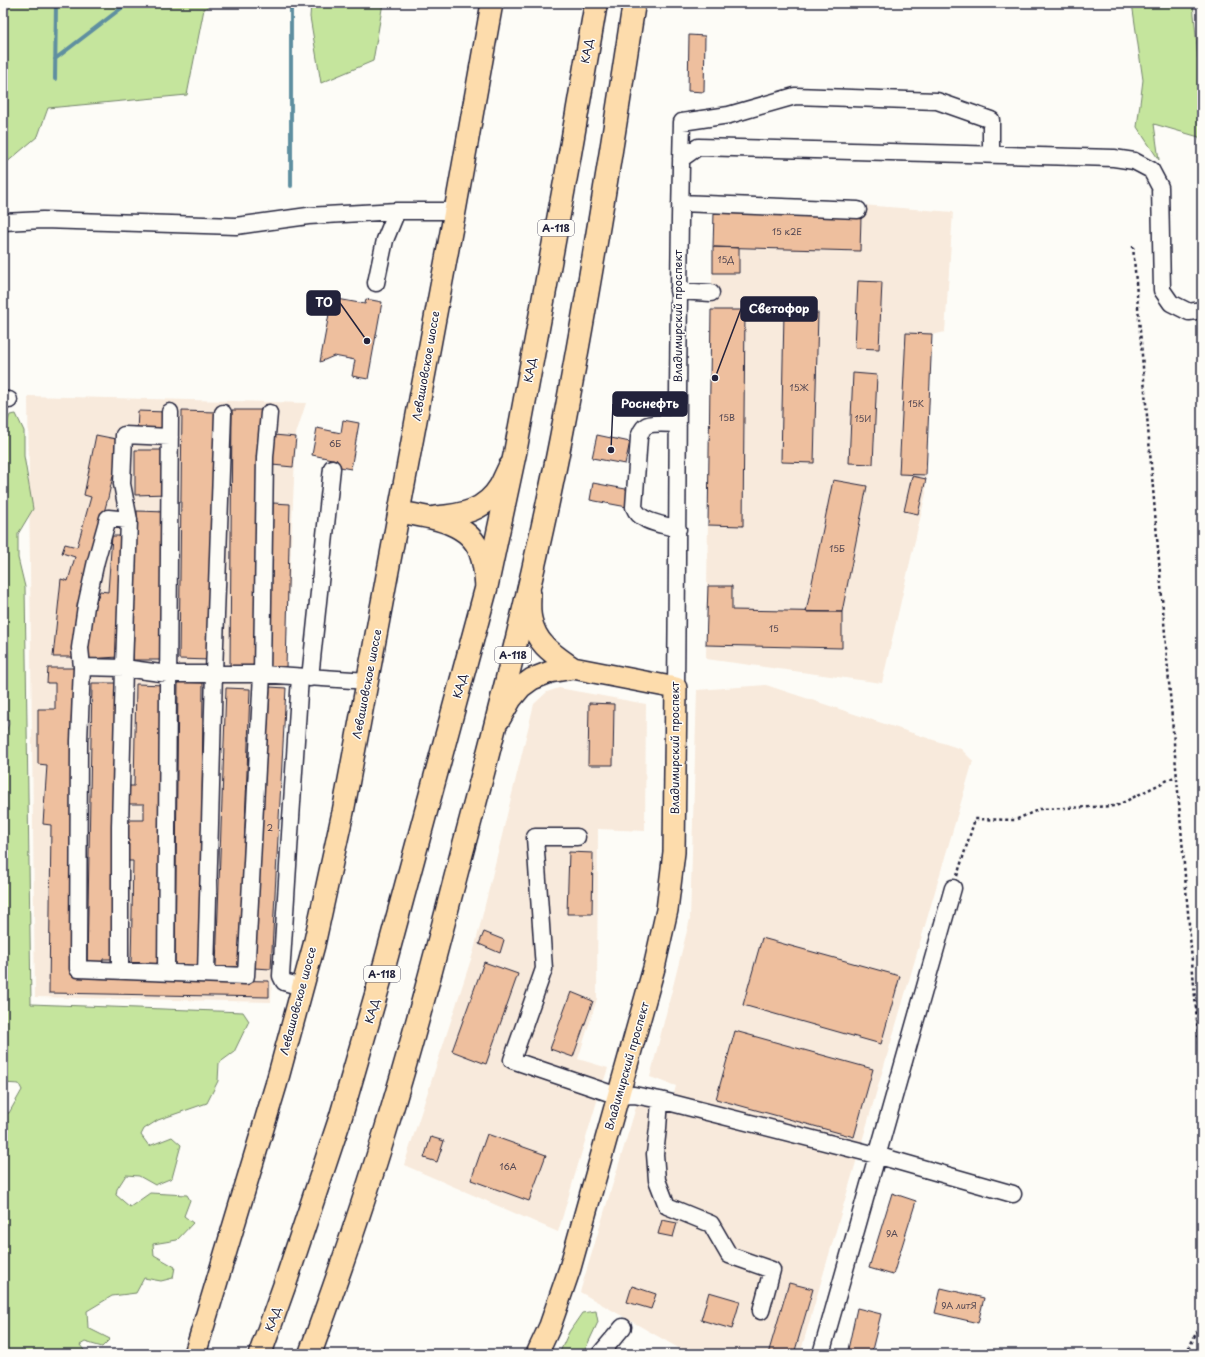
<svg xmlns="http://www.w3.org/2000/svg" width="1205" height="1357" font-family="'Playpen Sans',sans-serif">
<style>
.built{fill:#f8eadc}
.green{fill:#c5e59d;stroke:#74846c}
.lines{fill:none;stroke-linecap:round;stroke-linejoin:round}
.stream{stroke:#5f8fa0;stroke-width:4}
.building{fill:#eebf9e;stroke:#22223b}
.minor-casing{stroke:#22223b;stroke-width:19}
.major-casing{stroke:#22223b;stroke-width:24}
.highway-casing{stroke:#22223b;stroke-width:25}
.path{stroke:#22223b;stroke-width:2.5;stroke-dasharray:3 3;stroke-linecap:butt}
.minor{stroke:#fdfcf7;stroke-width:16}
.major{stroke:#fddcac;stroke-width:21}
.highway{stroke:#fddcac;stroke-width:22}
.labels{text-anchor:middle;stroke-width:3;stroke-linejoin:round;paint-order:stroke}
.number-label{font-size:9px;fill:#554954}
.shield{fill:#fdfcf7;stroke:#646373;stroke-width:1}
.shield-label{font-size:10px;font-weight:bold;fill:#22223b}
.street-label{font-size:11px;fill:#22223b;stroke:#fdfcf7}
.leader{fill:none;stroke:#22223b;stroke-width:1.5}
.callout-dot{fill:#22223b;stroke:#fdfcf7;stroke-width:1.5}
.callout{fill:#22223b;stroke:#22223b;stroke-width:1.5}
.callout-label{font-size:12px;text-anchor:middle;font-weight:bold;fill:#fff}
</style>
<rect width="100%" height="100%" fill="#fdfcf7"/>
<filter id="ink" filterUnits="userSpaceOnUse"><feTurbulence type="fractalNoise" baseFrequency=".025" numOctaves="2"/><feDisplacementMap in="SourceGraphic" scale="8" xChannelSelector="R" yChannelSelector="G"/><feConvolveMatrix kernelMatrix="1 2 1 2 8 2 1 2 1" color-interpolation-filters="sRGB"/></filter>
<g filter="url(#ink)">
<path class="built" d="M862,205L953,212L945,332L932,335L926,475V493L882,683L706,659L711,310L714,213L861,217Z
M28,396L306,403L296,434L271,1002L35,997Z
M766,685L961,749L973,761L800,1354H689L580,1292L637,1104L669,1111L676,1086L650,1077L690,919L697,690Z
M559,688L646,704L645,831L598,829L597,999L578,1059L608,1068L597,1101L558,1232L404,1165L474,950L534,704L547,692Z"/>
<path class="green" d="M3,3H214L204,9L187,95L48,108L38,136L5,164H3Z
M311,3H383L373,61L321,83L310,17Z
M1132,3H1193L1198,59L1202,64V146L1199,137L1154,124L1159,160L1137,127L1143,80Z
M16,414L24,431V456L33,509L18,534V558L25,587L31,1004L243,1012L249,1021L234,1052L219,1063L218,1081L207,1103L158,1120L144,1129L141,1135L149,1146L172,1137L181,1145L172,1178L155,1185L139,1176L126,1175L117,1189L116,1195L130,1207L150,1193L187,1195L190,1200L184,1216L193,1223L177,1240L153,1244L154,1255L175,1267L173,1278L161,1281L144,1278L136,1293L112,1296L87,1311L88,1328L110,1339L102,1347L85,1342L80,1345L87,1354H3V1113H9L22,1090L19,1084L3,1083V740L9,724L8,712L3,708V488L5,472L3,433L10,415Z
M596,1311L598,1322L583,1354H559L569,1332L582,1313Z"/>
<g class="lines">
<path class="stream" d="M291,3V186
M55,59L128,3
M55,79L56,3"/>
</g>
<path class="building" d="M689,35L705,36L704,92L688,91Z
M714,213L861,217L860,251L713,247Z
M713,247L739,248V273H713Z
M858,281L882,282L879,349L855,348Z
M332,298L365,304L366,299L382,302L368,379L352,376L355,360L334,356L320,362Z
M711,310H745L743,526L708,525Z
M784,312L818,313L814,463L781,462Z
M906,333L932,334L926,475L899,474Z
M853,373L877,375L873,464L849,463Z
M232,410H262L258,668L230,667Z
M138,411L166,412L165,433L137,432Z
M182,411L216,412L210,660L179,659Z
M343,420L359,423L351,469L335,466L337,460L312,455L317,428L341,433Z
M96,435L121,440L108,498L83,588L73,657H53L61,579L68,581L75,557L62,553L65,544L77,547L91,497L84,495Z
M274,435L296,437L293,467L272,465Z
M597,435L630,442L625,464L592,458Z
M135,450H166L167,494L135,495Z
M912,476L926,479L918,514L904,511Z
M833,480L867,486L842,612H806Z
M593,483L631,490L627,507L590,500Z
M273,503L290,504L286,668L269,667Z
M137,511L166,512L162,660H133Z
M112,536H125L118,657L88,659L91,616L100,591L108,592Z
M708,586H732V610L842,612V648L706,645Z
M48,668H76L73,977L269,981V997L49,993L51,825L43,824L47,765L38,764V709H55V683H47Z
M178,682L203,683L201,969H175Z
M92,683H118L113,959H103L102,966H87Z
M136,684L165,685L160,965H131L133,861H126L127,820H144V804H127V786H134Z
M270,687L286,688L271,969L254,968Z
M226,688L250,689L240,967H216Z
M589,703L614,704L613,765H588Z
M569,852L593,853L592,914H567Z
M484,932L504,940L500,953L479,944Z
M762,938L900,976L881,1044L743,1005Z
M484,962L518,974L486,1064L452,1051Z
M571,992L593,1001L573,1057L550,1049Z
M735,1031L873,1069L854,1137L716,1099Z
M487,1134L546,1155L529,1201L471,1180Z
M431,1137L444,1141L437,1162L424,1158Z
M892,1193L916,1201L893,1275L869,1268Z
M662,1220L677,1223L673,1237L658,1234Z
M789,1283L813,1289L794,1354H768Z
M632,1286L656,1294L651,1309L627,1302Z
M941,1288L984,1298L978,1323L935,1313Z
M709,1292L740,1301L732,1329L701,1320Z
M857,1308L881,1314L871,1354H847Z"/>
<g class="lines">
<g class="minor-casing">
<path id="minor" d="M681,159L698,147L1114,158L1134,161L1151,170L1160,187L1162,290L1171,303L1189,312L1202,310
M680,203L858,210
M3,222L43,220L236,226L308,216L397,211H455
M376,283L385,240L397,211
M678,291L711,293
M3,400H9
M269,413L265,457L262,674L246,976L78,969L79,741L82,667L124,668L168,674H262L368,681
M678,424C670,424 652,422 646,426C642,428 641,433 639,437L634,507C640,523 663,524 678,529
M82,667L80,648L86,606L96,561L108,518L129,520
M300,677L281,976L284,982L302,987
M310,678L332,468
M676,688C678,500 677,311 682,122L729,115L795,96L937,101L991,120V155
M577,837H535L544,969L512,1060L618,1096L634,1095L660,1100L876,1155L1013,1194
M120,971V827L124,668L129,520L122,484L124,435L170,437
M166,973L170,412
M206,974L214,673L223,413
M660,1100L658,1128L655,1154L657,1180L667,1206L711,1224L729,1255L772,1270L761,1311
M600,1354L623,1327
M821,1354L953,888"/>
</g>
<g class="major-casing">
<path id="major" d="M399,512C427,517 470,521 480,553C484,563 485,575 486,586
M435,517C462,515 485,511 500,486C503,480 506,473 509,467
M530,594C530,602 529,611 531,619C536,644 553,654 573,668
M499,720L511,699L521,687L532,679L550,672L573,668L676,688L674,852L667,910L654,968L570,1268L550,1326L537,1354
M195,1354L276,1085L314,945L343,812L455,211L492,3"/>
</g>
<g class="highway-casing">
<path id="highway" d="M260,1354L286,1281L341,1116L384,967L486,589L515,453L567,171L596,3
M310,1354C337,1280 363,1205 386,1129C414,1038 438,945 462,852C499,715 534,577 561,438C589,293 612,148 634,3"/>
</g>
<path class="path" d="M1133,246L1202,1082
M957,876L975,819L1015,820L1040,809L1116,806L1176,776
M1186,1354L1202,1321"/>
<use href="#minor" class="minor"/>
<use href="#major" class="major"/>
<use href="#highway" class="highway"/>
</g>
</g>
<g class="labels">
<g class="number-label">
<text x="787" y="235">15 к2Е</text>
<text x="726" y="263">15Д</text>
<text x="799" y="391">15Ж</text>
<text x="916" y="407">15К</text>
<text x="727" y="421">15В</text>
<text x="863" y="422">15И</text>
<text x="335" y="447">6Б</text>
<text x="837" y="552">15Б</text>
<text x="774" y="632">15</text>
<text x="270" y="831">2</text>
<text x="508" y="1170">16А</text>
<text x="892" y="1237">9А</text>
<text x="959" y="1309">9А литЯ</text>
</g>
<g class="shield">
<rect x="538" y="220" width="36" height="16" rx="3"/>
<rect x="495" y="647" width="36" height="16" rx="3"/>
<rect x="364" y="966" width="36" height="16" rx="3"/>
</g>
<g class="shield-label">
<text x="556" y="232">А-118</text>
<text x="513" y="659">А-118</text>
<text x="382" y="978">А-118</text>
</g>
<g class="street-label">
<text transform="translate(587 51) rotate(-80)" y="4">КАД</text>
<text transform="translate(678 316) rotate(-90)" y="4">Владимирский проспект</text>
<text transform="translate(426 366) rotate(-80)" y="4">Левашовское шоссе</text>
<text transform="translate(530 370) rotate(-80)" y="4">КАД</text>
<text transform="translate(367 684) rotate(-79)" y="4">Левашовское шоссе</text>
<text transform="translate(460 686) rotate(-75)" y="4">КАД</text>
<text transform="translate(675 748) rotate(-90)" y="4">Владимирский проспект</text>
<text transform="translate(298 1001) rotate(-75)" y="4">Левашовское шоссе</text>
<text transform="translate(372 1011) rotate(-74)" y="4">КАД</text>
<text transform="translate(627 1066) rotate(-74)" y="4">Владимирский проспект</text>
<text transform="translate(273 1319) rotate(-70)" y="4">КАД</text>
</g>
</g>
<path class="leader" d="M367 341L340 303M715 378L741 309M611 450L613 404"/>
<g class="callout-dot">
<circle cx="367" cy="341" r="4"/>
<circle cx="715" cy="378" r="4"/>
<circle cx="611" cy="450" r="4"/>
</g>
<g class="callout">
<rect x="307" y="291" width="33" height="24" rx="4"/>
<rect x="741" y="297" width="76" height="24" rx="4"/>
<rect x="613" y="392" width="74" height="24" rx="4"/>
</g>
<g class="callout-label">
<text x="324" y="307">ТО</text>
<text x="779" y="313">Светофор</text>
<text x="650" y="408">Роснефть</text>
</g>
<rect width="1205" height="1357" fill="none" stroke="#fdfcf7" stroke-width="16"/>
<rect x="8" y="8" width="1189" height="1341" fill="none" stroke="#22223b" stroke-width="1.5" filter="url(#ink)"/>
</svg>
